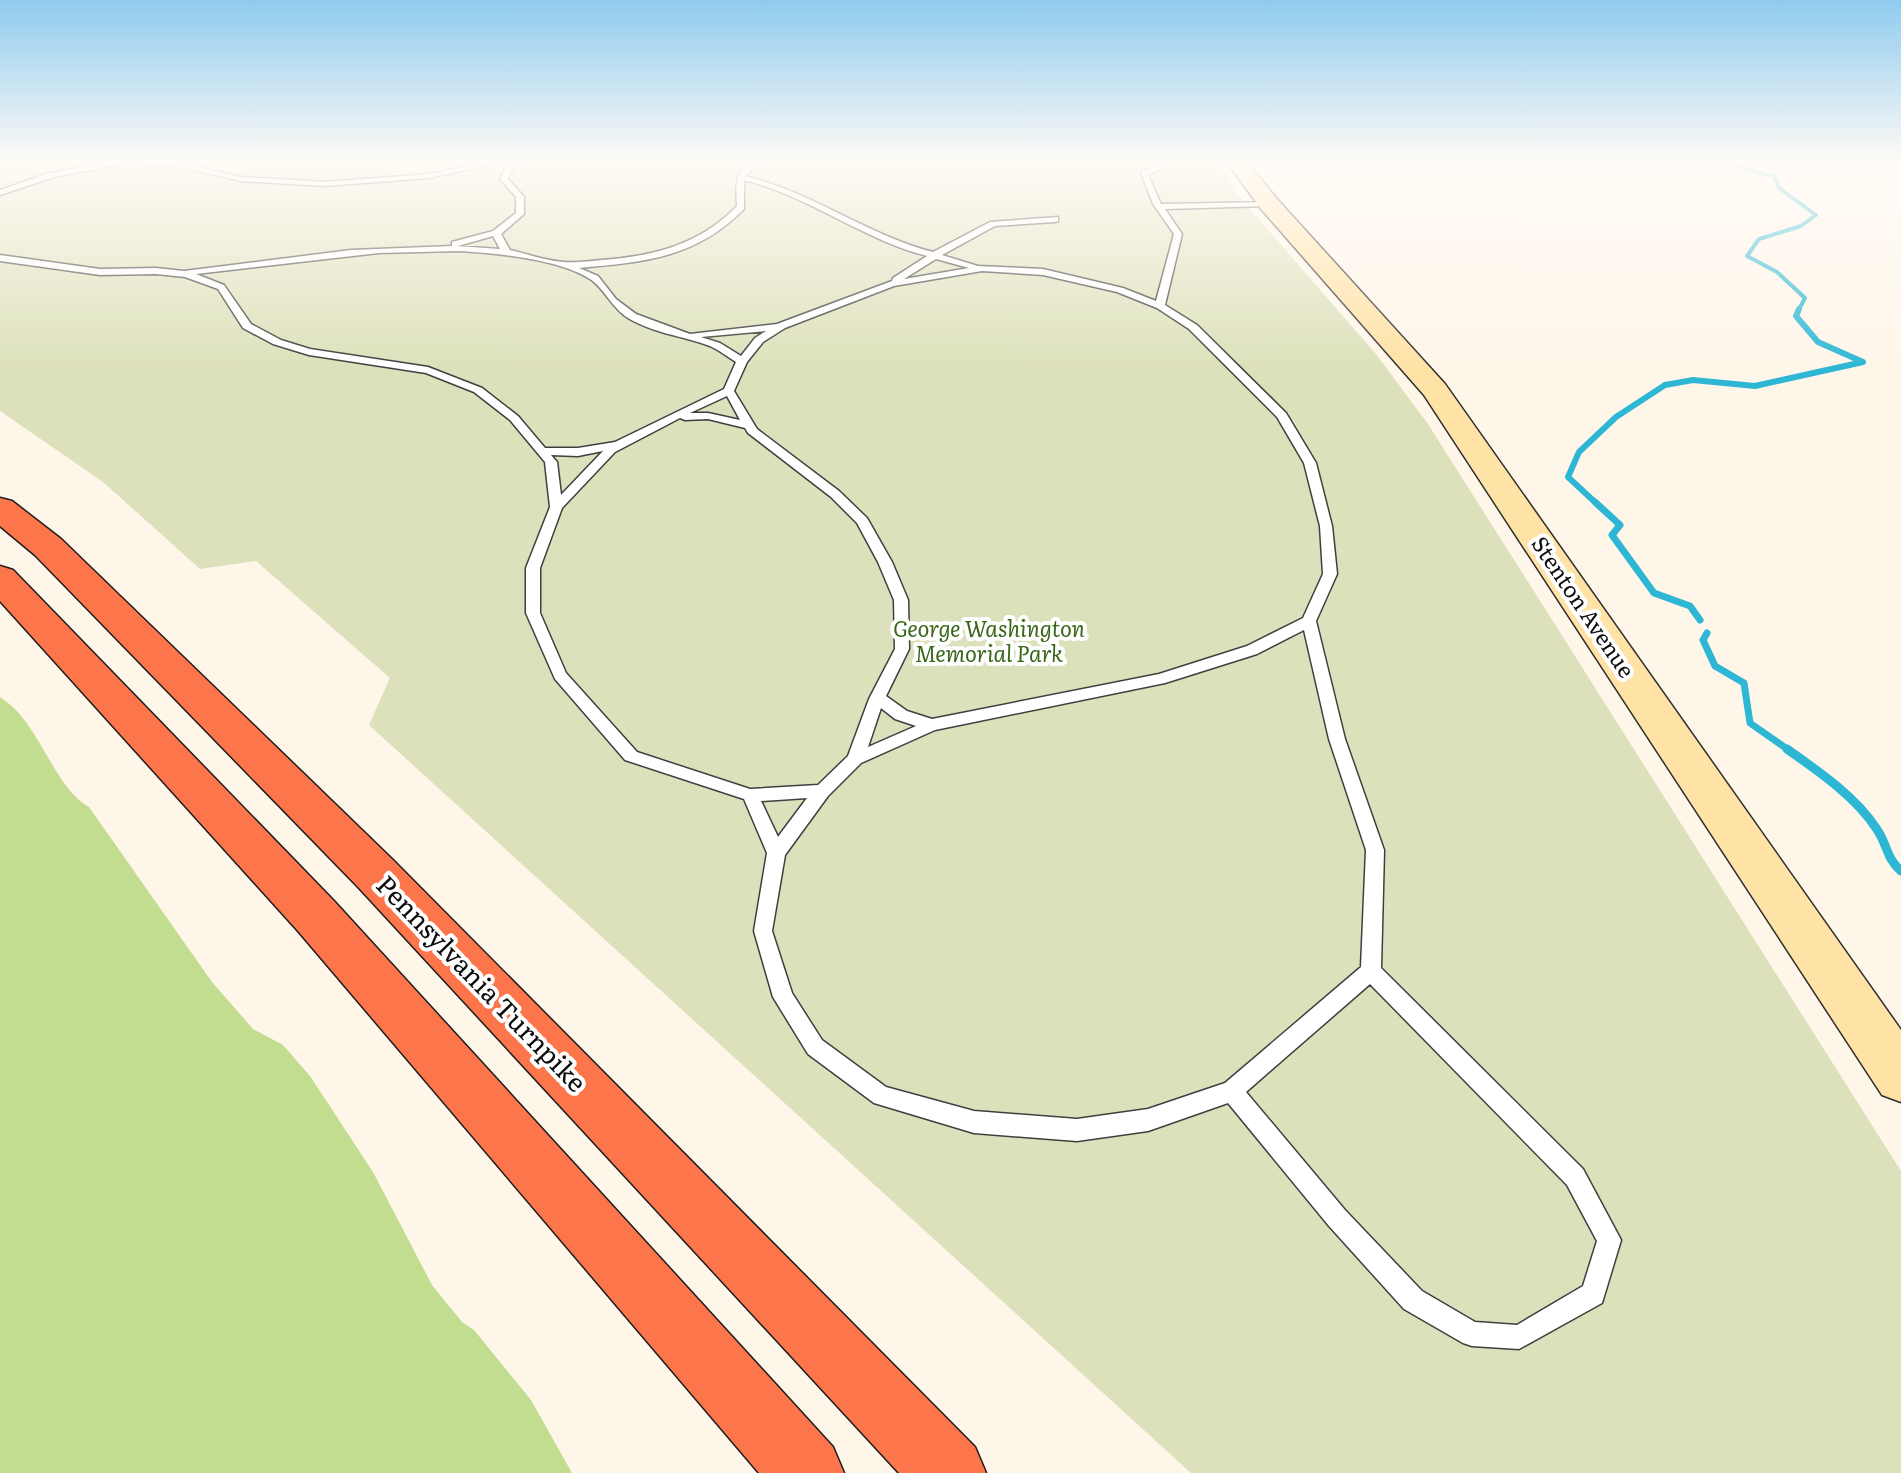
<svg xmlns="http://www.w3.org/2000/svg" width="1901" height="1473" font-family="Literata,serif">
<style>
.forest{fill:#c3dd90}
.cemetery{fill:#dde1bb}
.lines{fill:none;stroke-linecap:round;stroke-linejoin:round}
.stream-far3{stroke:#2eb7d5;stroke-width:4}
.stream-far2{stroke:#2eb7d5;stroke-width:6}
.stream-far1{stroke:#2eb7d5;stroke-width:7}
.stream{stroke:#2eb7d5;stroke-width:9}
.lane-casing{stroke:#3f3f3f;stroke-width:3}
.secondary-casing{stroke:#2e2e2e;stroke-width:3}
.highway-casing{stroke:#1d1d1d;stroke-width:3}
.lane{fill:#fff;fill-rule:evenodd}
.secondary{fill:#ffe2a5;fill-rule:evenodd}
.highway{fill:#fd754a;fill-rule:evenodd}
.labels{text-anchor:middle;stroke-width:8;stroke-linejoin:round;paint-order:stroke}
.street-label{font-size:22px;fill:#0c0c0c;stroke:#fff}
.park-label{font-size:22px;font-style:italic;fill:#3a6619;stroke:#fff}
.near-street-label{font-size:26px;fill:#0c0c0c;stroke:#fff}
</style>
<rect width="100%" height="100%" fill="#fff6ea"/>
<path class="forest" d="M0,697C41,723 52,786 89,807L212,982L253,1029L283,1045L310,1076L373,1172L432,1285L462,1322L474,1330L531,1400L572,1473H0Z"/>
<path class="cemetery" d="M0,161H1216L1236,193L1376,354L1428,424L1901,1171V1473H1191L369,725L390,678L256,561L200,569L103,482L0,411Z"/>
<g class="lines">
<path class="stream-far3" d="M1723,161L1775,177L1779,188L1816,215L1801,226L1759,239L1747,256L1777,272L1805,298L1798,311"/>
<path class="stream-far2" d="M1597,504L1568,477L1579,452L1616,417L1665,385L1693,380L1755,386L1863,362L1818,342L1796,316L1799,309"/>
<path class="stream-far1" d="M1595,502L1620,525L1612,535L1654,593L1690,606L1700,620
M1707,633L1703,640L1715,666L1744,683L1750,723L1790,751"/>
<path class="stream" d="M1787,749C1818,771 1855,796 1876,828C1887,843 1886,858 1901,871"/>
<g class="lane-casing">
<path id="lane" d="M117,161L176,162L241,177L325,182L429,174L495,161H508L429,178L325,186L241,181L176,166L122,164L54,177L0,195V190L49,173Z
M509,161H517L508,179L524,197V214L501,234L510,250C528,254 546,261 564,262C577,263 589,261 602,260C654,256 699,245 737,206C736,184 733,161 764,161L745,176C812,192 867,235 933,252L990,222L1058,217V221L1055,222L995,226L942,255L978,266L1043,269L1123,288L1156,301L1174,234L1153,204L1141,172L1166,161H1175L1148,175L1161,204L1272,202L1269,206L1165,209L1182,234L1165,305L1197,325L1286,413L1316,463L1332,526L1337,574L1316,621L1345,739L1384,850L1381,968L1583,1169L1621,1240L1602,1303L1519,1349L1472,1346L1463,1343L1404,1309L1329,1226L1228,1103L1148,1131L1077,1141L974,1133L874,1103L808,1054L773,997L754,931L767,853L744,799L625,760L555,679L526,613V568L550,507L545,462L510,420L474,392L426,373L309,355L273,344L243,328L218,289L185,277L156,274L100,275L0,261V255L100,269L156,268L184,271L351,250L452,246V242L493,231L516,213V197L500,179ZM744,180C809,196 862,239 927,256L893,278L892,281L777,324L690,334L636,314L616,299L598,276L579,268C645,262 696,258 744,209ZM493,236L500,249L457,246H458ZM458,251C495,253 559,259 590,279C604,288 612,308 628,318C653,333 683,336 710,346C719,350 728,357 736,362L724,389L615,442L578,448H545L518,416L482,388L428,367L310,349L281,340L251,324L224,285L196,274L379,253ZM936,259L969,268L904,279ZM982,271L1043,275L1117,292L1157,308L1189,329L1277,417L1304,463L1320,526L1323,574L1303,618L1247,646L1159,674L932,719L907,711L886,696L909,649L908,600L892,562L867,518L839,491L757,429L734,391L747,362L763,342L785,328L894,286ZM766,331L755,338L741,356L720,343L701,337ZM727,396L740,420L708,413H690ZM680,418L685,420L708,419L745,428L748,433L831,497L857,523L878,562L894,600L895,649L869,699L848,756L818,785L750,789L637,752L566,673L540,613V568L562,508L615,452ZM603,451L561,495L557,462L551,455L578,456ZM1304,630L1329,739L1366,850L1361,967L1225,1083L1148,1109L1077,1119L974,1111L886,1087L822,1040L792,993L772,931L785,855L828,796L861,763L935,730L1165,683L1257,654ZM881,708L895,719L916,726L868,747ZM807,798L778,837L761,801ZM1370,984L1567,1185L1597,1241L1583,1286L1517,1325L1475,1322L1422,1291L1345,1210L1246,1092Z"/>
</g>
<g class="secondary-casing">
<path id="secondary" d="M1226,161H1246L1277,199L1445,384L1901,1030V1102L1882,1095L1424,395L1261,209Z"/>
</g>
<g class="highway-casing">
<path id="highway" d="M0,498L12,501L61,539L393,860L975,1447L986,1473H899L359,888L35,555L0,526Z
M0,566L13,570L334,901L833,1447L844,1473H759L298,931L0,601Z"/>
</g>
<use href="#lane" class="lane"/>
<use href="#secondary" class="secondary"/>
<use href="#highway" class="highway"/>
</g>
<linearGradient id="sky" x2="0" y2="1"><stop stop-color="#8fcbef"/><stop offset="0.44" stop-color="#fffbf6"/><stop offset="1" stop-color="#fffbf6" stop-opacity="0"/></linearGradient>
<rect width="1901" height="367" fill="url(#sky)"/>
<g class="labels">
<g class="street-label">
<text transform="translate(1583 607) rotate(56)" y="8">Stenton Avenue</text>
</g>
<g class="park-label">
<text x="989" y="637">George Washington<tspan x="989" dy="25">Memorial Park</tspan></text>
</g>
<g class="near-street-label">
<text transform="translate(481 984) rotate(46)" y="9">Pennsylvania Turnpike</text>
</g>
</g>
</svg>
